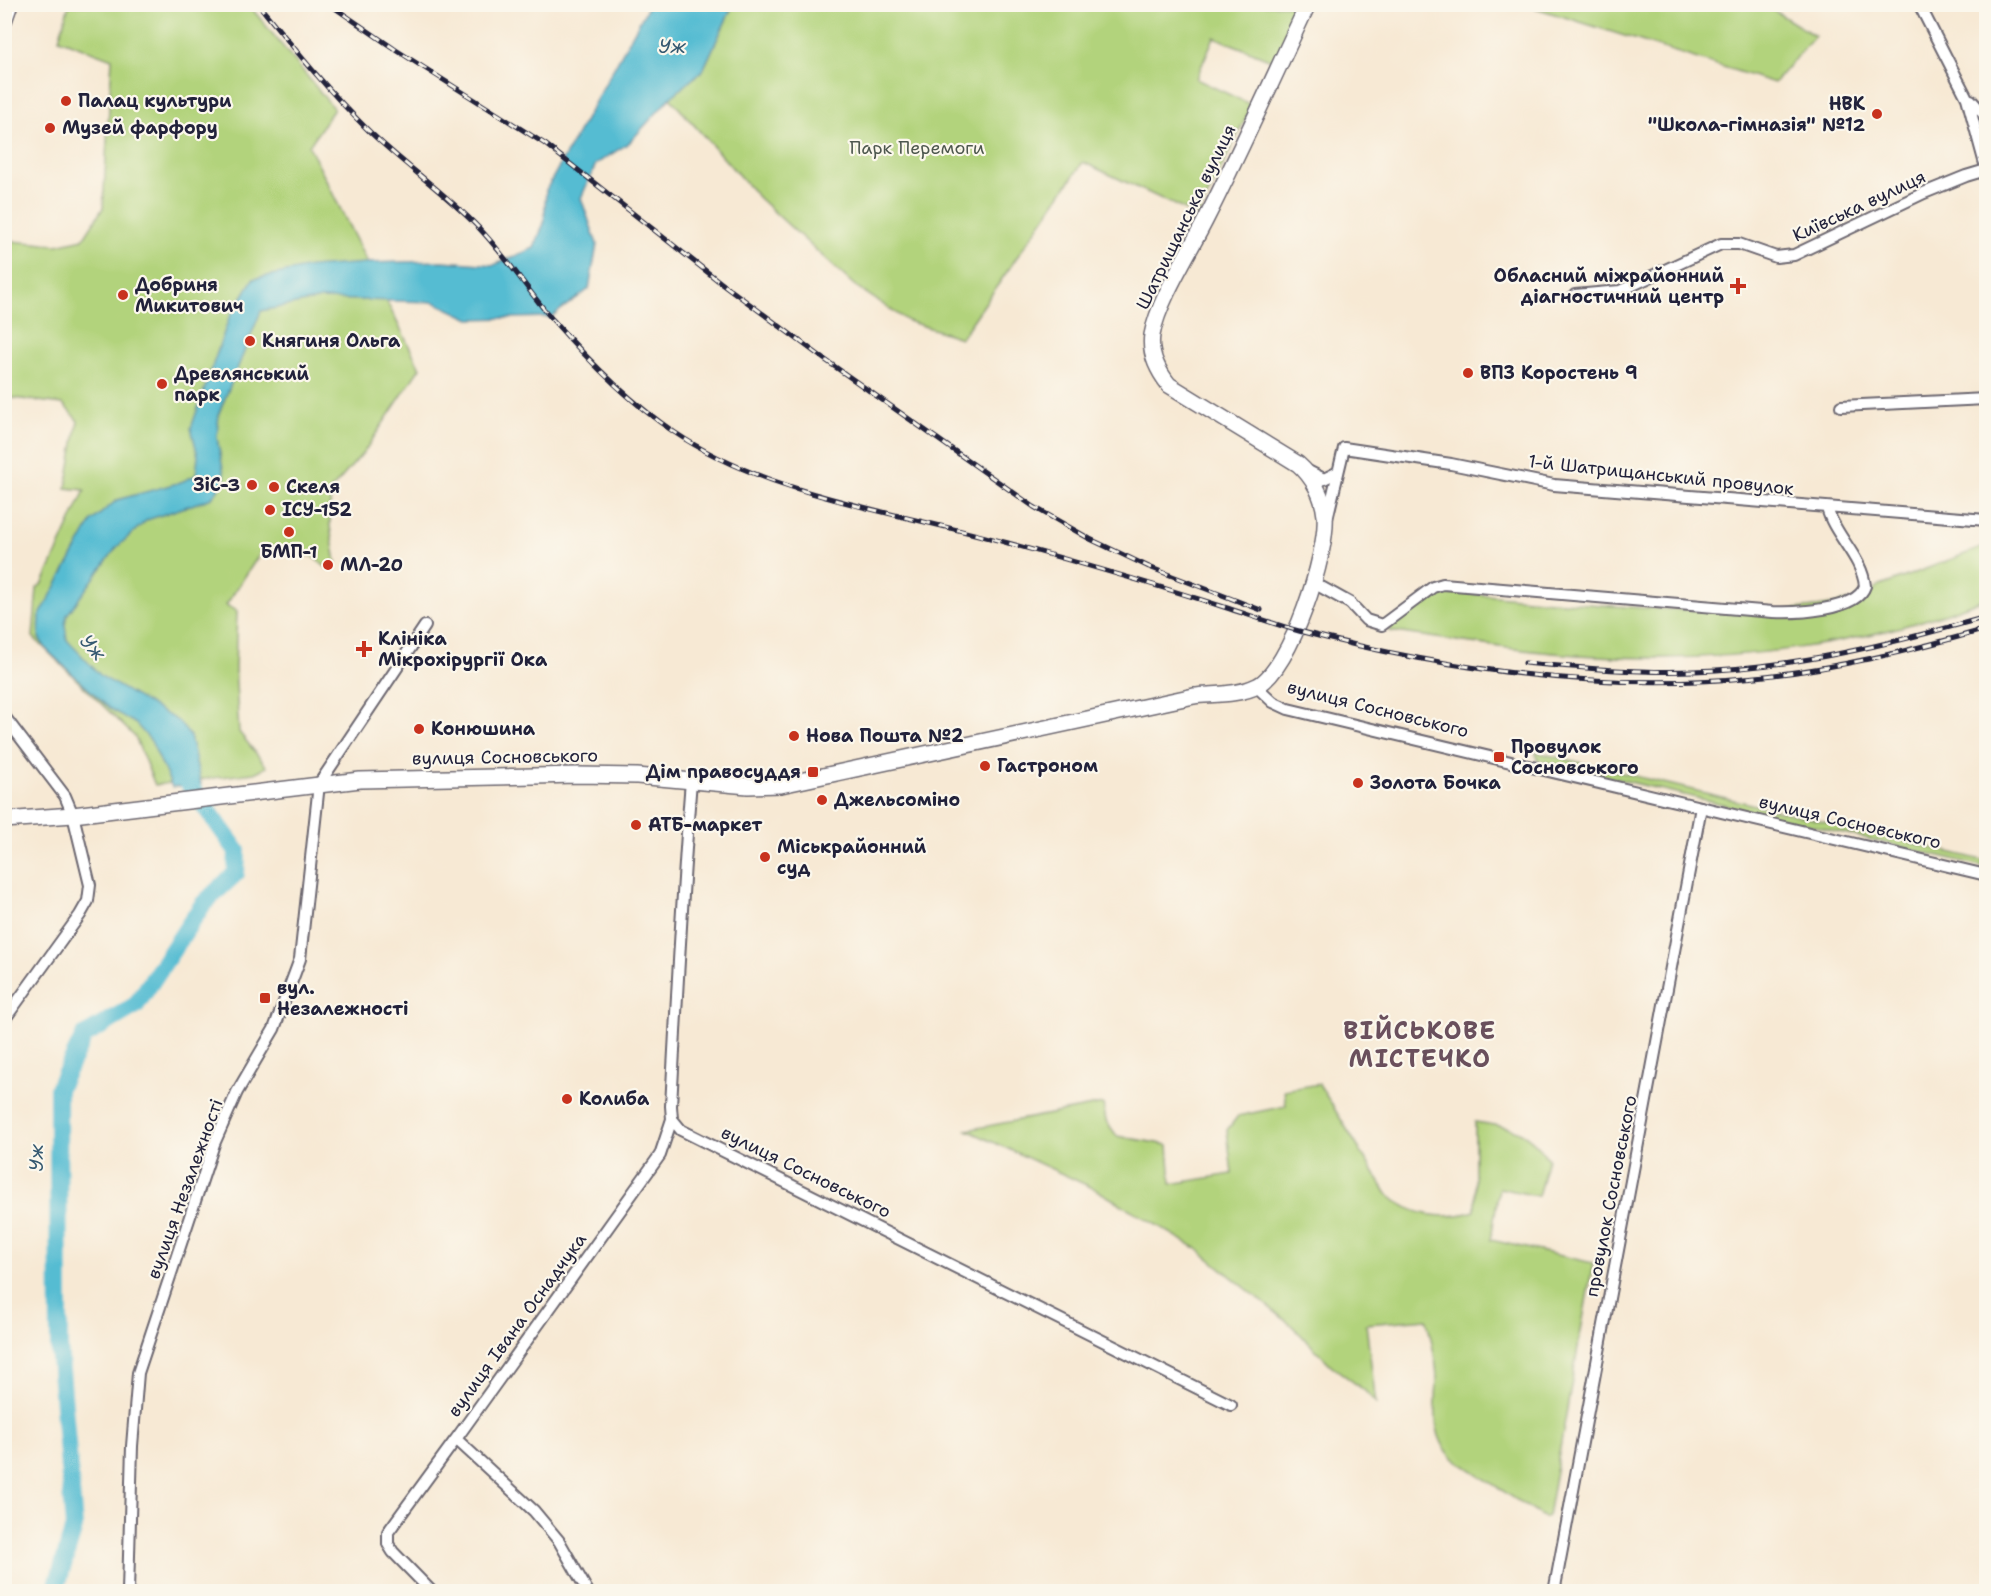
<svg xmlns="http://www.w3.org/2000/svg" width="1991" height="1596" font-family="'Shantell Sans',sans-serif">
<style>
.green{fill:#b2d37b;stroke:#6a7a5b;stroke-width:1.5}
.water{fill:#55bcd2;stroke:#3c6f86;stroke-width:1.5}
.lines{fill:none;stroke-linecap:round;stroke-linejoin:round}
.river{stroke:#55bcd2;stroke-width:18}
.street-casing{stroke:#6d6871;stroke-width:14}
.secondary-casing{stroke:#6d6871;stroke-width:18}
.street{stroke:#fff;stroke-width:10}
.secondary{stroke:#fff;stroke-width:15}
.rail-casing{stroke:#22223b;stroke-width:5}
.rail{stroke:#fbf7ec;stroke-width:3;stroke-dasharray:9;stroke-linecap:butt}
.poi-dot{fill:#c8321e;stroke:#fbf7ec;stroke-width:2}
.labels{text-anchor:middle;stroke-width:4.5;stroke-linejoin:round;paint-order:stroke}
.poi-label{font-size:18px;font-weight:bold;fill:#22223b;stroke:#fbf7ec;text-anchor:start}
.park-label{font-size:18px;fill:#4d574e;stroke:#fbf7ec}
.street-label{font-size:18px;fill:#22223b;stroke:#fbf7ec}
.water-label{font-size:20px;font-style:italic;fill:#345870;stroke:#fbf7ec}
.district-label{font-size:24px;font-weight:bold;letter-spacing:1.5px;fill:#6a505d;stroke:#fbf7ec}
</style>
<rect width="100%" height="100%" fill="#fbf7ec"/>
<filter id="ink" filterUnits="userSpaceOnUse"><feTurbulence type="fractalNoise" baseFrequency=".0167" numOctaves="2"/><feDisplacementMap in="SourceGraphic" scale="12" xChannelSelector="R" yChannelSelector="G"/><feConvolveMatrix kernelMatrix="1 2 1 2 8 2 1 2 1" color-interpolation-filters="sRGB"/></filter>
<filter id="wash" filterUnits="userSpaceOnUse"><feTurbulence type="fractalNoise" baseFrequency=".008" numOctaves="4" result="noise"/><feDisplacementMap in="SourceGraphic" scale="24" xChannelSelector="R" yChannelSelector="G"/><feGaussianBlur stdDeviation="1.35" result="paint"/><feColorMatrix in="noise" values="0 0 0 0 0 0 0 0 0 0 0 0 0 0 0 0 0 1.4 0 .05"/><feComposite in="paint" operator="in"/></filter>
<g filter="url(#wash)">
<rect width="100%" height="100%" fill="#f7e9d4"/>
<path class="green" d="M69,5H249L334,109L309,146L420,368L364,452L330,491V527L336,562L329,570L312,556L263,549L226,605L237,611L235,668L239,732L267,767L254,773L155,785L135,737L33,637L37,588L43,583L85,490L66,488L78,421L63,404L5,397V238L11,241L57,245L83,239L103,208L112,59L59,39Z
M733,5H1302L1274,61L1214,37L1196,79L1252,105L1198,216L1083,162L961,338L908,321L854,285L759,198L670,98L703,70Z
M1526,5H1765L1815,36L1774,83Z
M1986,546V598C1869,647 1724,664 1597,656C1528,653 1458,641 1389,631L1392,623L1434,592L1446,591C1522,598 1829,634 1878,587Z
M1536,752L1986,861V867L1542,761L1537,760Z
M1319,1084L1387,1194C1412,1216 1443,1221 1475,1211V1122C1509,1127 1527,1128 1548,1159L1538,1196L1499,1188L1491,1240L1593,1263L1548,1516L1544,1518L1453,1458C1430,1436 1436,1408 1437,1379C1437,1360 1430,1338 1427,1319L1366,1324L1376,1403L1365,1391L1332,1366L1290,1324L1196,1248L1095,1189L967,1130L1103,1104L1106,1121L1117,1136L1168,1145L1171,1184L1232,1174L1227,1130L1238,1116L1286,1106L1284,1090Z"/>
<path class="water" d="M649,5H733L703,70L670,98L629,143L596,164L581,198L597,244L589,289L551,317L470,319L434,302L321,299L261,311L219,413L217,438L225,479L212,498L147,520L116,548L67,615L65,624L67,640L101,676L178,721L190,736L201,784L172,787L151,741L136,724L109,708L47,650L39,638L40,615L92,521L117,500L181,482L196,475L198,456L191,428L229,318L253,279L310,267L366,263L443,261L494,265L534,248L544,223L546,190Z"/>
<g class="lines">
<path class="river" d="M55,1592L74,1527L59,1346L58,1089L84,1036L136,1005L203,904L236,873L237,851L186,780L180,765"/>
</g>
</g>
<g filter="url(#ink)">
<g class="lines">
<g class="street-casing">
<path id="street" d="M1919,4L1967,98L1986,168
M1971,100L1986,117
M1575,295L1620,291L1721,244H1739L1776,257L1794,255L1924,193L1966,176L1986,170
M1841,406L1986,399
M1308,471L1324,479L1338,472
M1327,519L1344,448L1451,464L1554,485L1986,520
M1312,582L1350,603L1366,620L1382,625L1433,587L1443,584L1773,612C1795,613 1857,611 1865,586C1862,557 1834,535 1827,508
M1257,687L1273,702L1288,709L1986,875
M4,716L65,796L73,815L90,885L88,901L80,915L4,1020
M691,781C682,890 677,998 671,1106L672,1119L681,1130L1231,1405
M128,1592L132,1446L138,1373L214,1144L237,1092L274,1029L300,959L319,784L425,626
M432,1592L393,1552L388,1544V1532L456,1439
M588,1592L559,1541L534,1511L456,1439L660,1155L672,1119
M1554,1592L1701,807"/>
</g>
<g class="secondary-casing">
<path id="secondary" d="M4,21L10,4
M4,820L73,815L360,780L578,775L637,776L748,786L781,785L1194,696C1213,694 1240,695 1257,686C1291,669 1328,553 1325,516C1323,496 1313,477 1298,464L1169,385C1158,371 1149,354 1152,335C1158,301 1190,251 1206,219C1242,148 1274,76 1308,4"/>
</g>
<use href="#street" class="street"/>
<use href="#secondary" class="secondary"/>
<g class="rail-casing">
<path id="rail" d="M258,4C293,47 328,91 368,130C403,164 444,192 478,227C505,255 527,289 552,319C588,360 628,401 674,432C770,497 899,512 1008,543C1080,563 1153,584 1224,607C1249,615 1274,624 1299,631C1446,670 1605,692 1756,677C1834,669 1911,651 1986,629
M329,4L396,50L545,144L720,282L824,359L1034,507L1090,539L1149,567L1261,610
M1525,663C1582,668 1638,673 1694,671C1794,668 1891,644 1986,617"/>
</g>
<use href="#rail" class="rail"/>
</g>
</g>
<g class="poi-dot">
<circle cx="66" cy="101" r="6"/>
<circle cx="1877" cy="114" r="6"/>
<circle cx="50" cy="128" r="6"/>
<path d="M1735 277h6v6h6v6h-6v6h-6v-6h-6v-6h6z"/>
<circle cx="123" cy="295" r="6"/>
<circle cx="250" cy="341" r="6"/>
<circle cx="1468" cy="373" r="6"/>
<circle cx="162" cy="384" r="6"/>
<circle cx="252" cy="485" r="6"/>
<circle cx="274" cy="487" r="6"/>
<circle cx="270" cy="510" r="6"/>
<circle cx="289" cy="532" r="6"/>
<circle cx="328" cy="565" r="6"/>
<path d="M361 640h6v6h6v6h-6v6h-6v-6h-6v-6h6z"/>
<circle cx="419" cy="729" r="6"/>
<circle cx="794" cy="736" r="6"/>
<rect x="1493" y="751" width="12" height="12" rx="3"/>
<circle cx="985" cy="766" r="6"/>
<rect x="807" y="766" width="12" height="12" rx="3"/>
<circle cx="1358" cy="783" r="6"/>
<circle cx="822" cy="800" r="6"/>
<circle cx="636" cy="825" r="6"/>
<circle cx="765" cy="857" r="6"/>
<rect x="259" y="992" width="12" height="12" rx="3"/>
<circle cx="567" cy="1099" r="6"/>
</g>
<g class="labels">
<g class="poi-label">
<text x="78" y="107">Палац культури</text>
<text x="1865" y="110" text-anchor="end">НВК<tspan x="1865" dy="21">"Школа-гімназія" №12</tspan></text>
<text x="62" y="134">Музей фарфору</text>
<text x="1724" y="282" text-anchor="end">Обласний міжрайонний<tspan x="1724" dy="21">діагностичний центр</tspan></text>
<text x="135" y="291">Добриня<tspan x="135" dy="21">Микитович</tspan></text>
<text x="262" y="347">Княгиня Ольга</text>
<text x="1480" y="379">ВПЗ Коростень 9</text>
<text x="174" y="380">Древлянський<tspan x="174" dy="21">парк</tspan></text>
<text x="240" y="491" text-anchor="end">ЗіС-3</text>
<text x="286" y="493">Скеля</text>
<text x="282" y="516">ІСУ-152</text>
<text x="289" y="558" text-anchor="middle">БМП-1</text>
<text x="340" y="571">МЛ-20</text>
<text x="378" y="645">Клініка<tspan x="378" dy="21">Мікрохірургії Ока</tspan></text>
<text x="431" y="735">Конюшина</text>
<text x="806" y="742">Нова Пошта №2</text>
<text x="1511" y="753">Провулок<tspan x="1511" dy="21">Сосновського</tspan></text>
<text x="997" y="772">Гастроном</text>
<text x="801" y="778" text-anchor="end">Дім правосуддя</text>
<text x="1370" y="789">Золота Бочка</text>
<text x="834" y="806">Джельсоміно</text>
<text x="648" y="831">АТБ-маркет</text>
<text x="777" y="853">Міськрайонний<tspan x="777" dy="21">суд</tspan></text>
<text x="277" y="994">вул.<tspan x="277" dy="21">Незалежності</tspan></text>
<text x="579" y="1105">Колиба</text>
</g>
<g class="park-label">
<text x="917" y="154">Парк Перемоги</text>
</g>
<g class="street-label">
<text transform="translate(1859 206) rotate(-25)" y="6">Київська вулиця</text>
<text transform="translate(1186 217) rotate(-64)" y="6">Шатрищанська вулиця</text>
<text transform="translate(1661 475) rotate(6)" y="6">1-й Шатрищанський провулок</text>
<text transform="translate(1378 709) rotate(14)" y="6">вулиця Сосновського</text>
<text transform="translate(505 757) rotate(-1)" y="6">вулиця Сосновського</text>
<text transform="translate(1850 822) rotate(13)" y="6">вулиця Сосновського</text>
<text transform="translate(806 1172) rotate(26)" y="6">вулиця Сосновського</text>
<text transform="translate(185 1189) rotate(-70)" y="6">вулиця Незалежності</text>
<text transform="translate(1611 1196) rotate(-79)" y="6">провулок Сосновського</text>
<text transform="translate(517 1325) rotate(-54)" y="6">вулиця Івана Оснадчука</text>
</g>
<g class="water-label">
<text x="672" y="53">Уж</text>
<text transform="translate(93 647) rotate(48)" y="7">Уж</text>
<text transform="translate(36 1158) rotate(-90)" y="7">Уж</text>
</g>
<g class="district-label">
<text x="1420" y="1039">ВІЙСЬКОВЕ<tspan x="1420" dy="28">МІСТЕЧКО</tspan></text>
</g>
</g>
<rect width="1991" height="1596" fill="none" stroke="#fbf7ec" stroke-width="24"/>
</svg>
